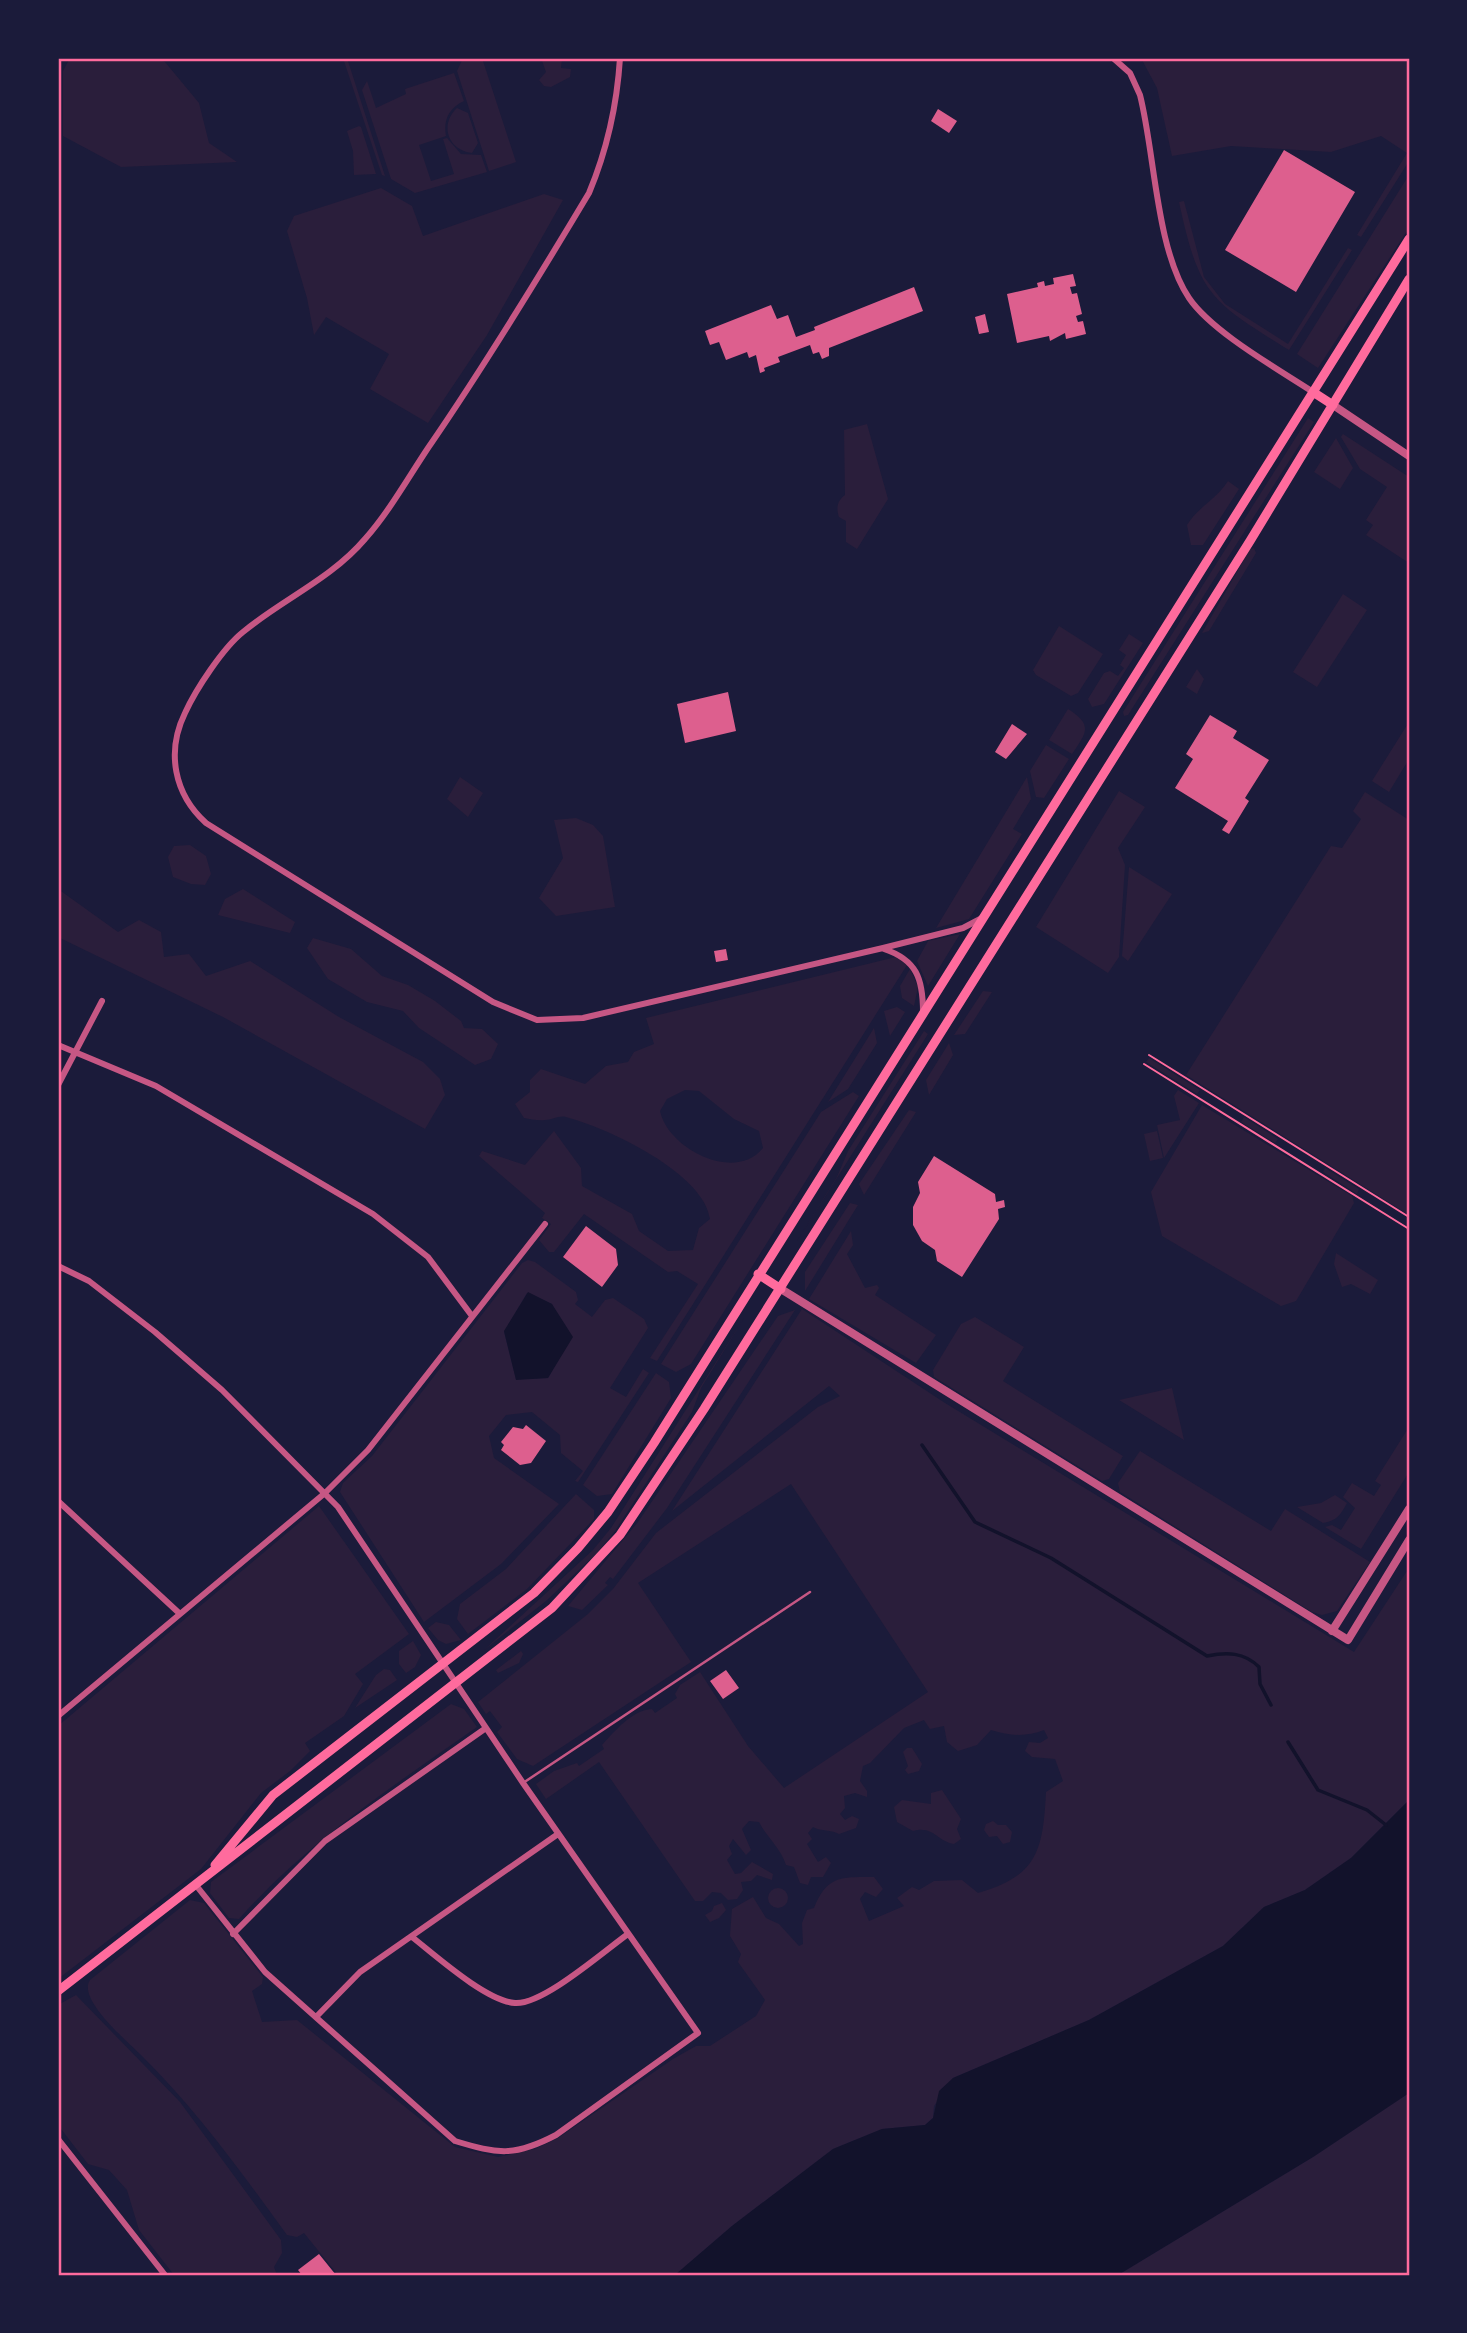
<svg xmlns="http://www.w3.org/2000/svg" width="1467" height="2333" font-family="'Exo 2',sans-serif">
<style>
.green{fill:#2a1e3b;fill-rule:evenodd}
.water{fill:#12122b}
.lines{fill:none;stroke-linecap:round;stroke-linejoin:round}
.stream{stroke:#12122b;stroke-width:3.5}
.building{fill:#dd5f8e}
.path{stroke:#ff6b9d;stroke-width:2}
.service{stroke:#c65784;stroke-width:2.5}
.minor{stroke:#c65784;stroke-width:6}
.tertiary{stroke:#c65784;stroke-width:8}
.secondary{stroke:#ff6b9d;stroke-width:9}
.neatline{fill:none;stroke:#ff6b9d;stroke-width:2.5}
</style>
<rect width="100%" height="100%" fill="#1b1b3a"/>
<path class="green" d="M70,58H156L165,62L199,103L209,143L237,162L121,167L63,136V71Z
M343,58H347L385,176L382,175Z
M463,58H482L516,162L489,171L457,71Z
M541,58H562L561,68L571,69L570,77L551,87L544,86L539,80L546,72Z
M1141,58H1409V161L1361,237L1357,235L1407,153L1381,136L1331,152L1231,146L1172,156L1157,88Z
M454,73L464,101C449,108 443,120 446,136L419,145L431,181L454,174L443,139L447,138L461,154L481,155L487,172L415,193L391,179L362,90L367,81L376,108L406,94L405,89Z
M457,108L468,113L478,143L472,153C448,150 439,125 457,108Z
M359,126L361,127L376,174L354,175L353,151L347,131Z
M1409,175V228L1318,368L1297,354Z
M381,188L412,206L423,236L544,194L563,200L487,335L428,423L370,389L389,354L326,317L314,335L307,298L287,231L294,216Z
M1184,201L1204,277L1225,304L1288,344L1348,248L1352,250L1289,350C1210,301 1199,295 1179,202Z
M1308,418L1314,422L1128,715L1124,716L1123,712Z
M867,424L888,499L857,549L846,542V521L839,517C836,508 837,501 845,495L844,430Z
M1343,434L1409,477V563L1366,535L1373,525L1366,520L1387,487L1360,469L1341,437Z
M1336,438L1353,468L1340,489L1314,472Z
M1228,481L1239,489L1203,545H1191L1187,525C1198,507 1217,499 1228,481Z
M1254,548L1256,553L1209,631L1202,633L1250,549Z
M1343,594L1367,610L1317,687L1293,672Z
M1059,626L1103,654L1078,693L1071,696L1036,675L1033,670Z
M1129,634L1143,643L1104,704L1092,707L1088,699L1104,673L1110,671L1118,676L1124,668L1120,665L1126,655L1119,650Z
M1197,669L1204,679L1197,694L1186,687Z
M1068,709C1093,725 1087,732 1072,754L1049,740Z
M1409,722V759L1389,792L1372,781Z
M1046,745L1069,759L1044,798L1036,797L1030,771Z
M460,777L483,793L468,817L447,799Z
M1027,777L1031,799L1013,829L1022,834L969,919L936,928Z
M1119,791L1145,807L1118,848L1125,865L1119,957L1108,973L1036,927Z
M1365,792L1409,820V1215L1186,1075L1331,846L1342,848L1361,819L1353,811Z
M576,818L593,825L603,836L615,907L556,916L539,898L563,858L554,820Z
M190,845L206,856L211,874L205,885L191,884L173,877L168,857L174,846Z
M1129,867L1172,894L1128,961L1122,956Z
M58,889L118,932L139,920L161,932L164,957L189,954L206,976L250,961L339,1017L423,1062L440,1079L445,1095L425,1129L223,1017L58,937Z
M243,889L295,922L290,933L218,915L225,899Z
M960,934L928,986L917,961L928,941Z
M313,938L351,949L382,976L408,985L435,1001L461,1021L464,1028L482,1029L498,1044L491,1059L475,1065L419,1028L403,1011L367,1002L328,979L307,948Z
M896,957L907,965L657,1361L650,1358L698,1284L677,1271L668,1272L584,1214L554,1252H549L539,1240L551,1224L542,1218L545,1213L479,1156L482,1151L525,1165L554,1131L581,1168L582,1186L632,1214L639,1231L668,1251L693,1250L699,1228L710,1219C704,1173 608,1128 566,1117C559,1115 552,1120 545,1120C538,1121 531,1119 524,1118L515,1104L530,1092V1080L541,1069L585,1084L606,1066L628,1062L634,1052L654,1044L646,1018ZM685,1090L699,1091L734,1119L759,1131L763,1148C735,1183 668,1149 660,1111L667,1099Z
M910,969L918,987L914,1006L902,998L900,986Z
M983,991L992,992L965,1034L954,1035Z
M897,1007L905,1012L890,1036L884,1011Z
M874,1028L877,1043L848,1089L828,1102Z
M924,1031L928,1034L797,1241L837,1177L848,1151Z
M949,1043L953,1055L929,1095L926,1080Z
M1149,1058L1200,1090L1197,1094L1146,1062Z
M1178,1090L1199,1103L1164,1158L1157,1125L1180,1120L1174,1096Z
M853,1092L859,1096L691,1364L676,1372L661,1364L821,1112Z
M1202,1105L1352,1196L1354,1203L1296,1301L1281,1306L1162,1236L1151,1192Z
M909,1110L916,1112L864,1195L859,1184Z
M1244,1117L1278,1139L1275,1143L1241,1122Z
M1157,1131L1163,1158L1150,1161L1144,1134Z
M1325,1168L1359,1189L1357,1194L1323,1172Z
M850,1203L858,1205L805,1291V1272Z
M851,1231L853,1245L847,1254L865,1288L877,1285L879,1288L875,1295L936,1335L916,1363L809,1299Z
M1336,1253L1378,1280L1370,1294L1351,1284L1342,1287L1334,1264Z
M528,1260L535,1262L576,1292L578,1300L575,1304L592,1317L605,1300L613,1298L644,1319L648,1328L610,1388L626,1397L643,1369L649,1373L578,1482L575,1481L583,1471L561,1453L560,1435L532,1412L506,1415L489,1436L494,1458L559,1504L501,1564L424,1622L340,1492L343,1483L372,1456L522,1263ZM527,1293L552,1304L559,1358L548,1378L516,1379L504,1332Z
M802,1309L945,1403L1354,1652L1409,1568V1800L1351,1858L1305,1890L1264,1907L1223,1946L1089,2020L953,2078L934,2106L933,2118L925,2125L882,2129L833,2149L732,2226L675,2275H338L304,2233L297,2237L287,2235C241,2172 197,2110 141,2055C127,2041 77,1999 90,1980L190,1900L204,1903L263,1977L262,1984L252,1991L262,2022L297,2020L455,2147L498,2157L535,2149L558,2138L673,2059L696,2046H710L756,2016L765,2000L738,1962L741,1954L730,1936L732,1909L753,1897L766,1918L779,1924L799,1946L803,1944L802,1923L807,1910L814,1908C827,1875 842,1877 874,1877L883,1889L876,1897L865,1892L860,1899L869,1921L904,1906L897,1898L912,1887L919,1890L934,1881L962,1880L978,1893C1038,1876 1043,1850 1046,1792L1063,1781L1055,1759L1032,1757L1025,1751L1029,1742L1040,1743L1048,1738L1044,1730C1026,1737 1010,1736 991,1730L977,1745L958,1751L947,1742L944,1726L930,1729L924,1720L904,1728L870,1763L863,1766L860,1781L867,1791V1797L855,1793L844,1796L845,1808L840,1814L845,1820L852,1816L859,1819L856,1828L839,1834C830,1829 822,1832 813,1827L808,1833L812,1839L807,1844L818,1862L826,1857L831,1863L823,1877H811L808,1885L800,1883L794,1867L786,1865C780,1847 767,1838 759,1822L749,1821L742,1829L751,1850L746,1855L733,1839L729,1846L732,1854L727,1860L735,1874L741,1873L752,1862L773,1874L772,1880L757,1875L751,1881L741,1882L743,1890L737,1899L728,1900L721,1893L712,1892L703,1901H695L599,1762L546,1799L536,1784L554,1771L577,1763L579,1766L604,1749L602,1745C615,1731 632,1710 652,1709L655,1713L677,1698L675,1694L680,1685L700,1672L748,1746L784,1788L928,1692L791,1484L638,1583L691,1662L533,1766L517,1759L497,1732L502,1727L490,1711L486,1714L478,1702L588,1614L613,1589L656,1533L818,1407L840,1396L829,1386L672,1511Z
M795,1310L667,1508L613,1579L610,1577L605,1583L608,1585L582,1610L568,1606L638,1522L778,1316Z
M975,1317L1024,1347L1003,1381L1123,1456L1109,1479L1102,1481L934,1377L933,1370L961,1324Z
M744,1318L701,1388L692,1412L615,1531L597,1553L546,1601L484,1650L593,1550L611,1528Z
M656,1373L669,1382L671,1398L612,1494L597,1496L583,1485Z
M1172,1388L1184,1440L1119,1400Z
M1409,1427V1472L1361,1549L1325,1527L1332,1525L1341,1530L1355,1508L1343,1497L1352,1483L1374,1496L1381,1485L1375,1481Z
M1140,1451L1271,1531L1285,1509L1370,1562L1337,1611L1322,1615L1312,1612L1120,1492L1118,1483Z
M576,1494L594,1510V1519L527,1589L468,1634L457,1619L460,1604L506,1569Z
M1335,1495L1347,1503C1341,1514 1337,1521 1323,1523L1297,1507L1321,1503Z
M319,1506L409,1634L355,1674L363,1684L344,1716L305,1743L310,1751L290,1771L261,1793L201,1869L58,1979V1726Z
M436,1622L449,1625L461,1640L446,1644L438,1640L428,1628Z
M413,1641L421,1655L415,1667L406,1673L399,1664V1651Z
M521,1651L523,1654L519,1663L498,1673L496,1670Z
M384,1669L390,1670L397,1680L355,1708L376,1675Z
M451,1704L464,1709L477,1727C392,1787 308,1841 239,1919L229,1918L210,1893L211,1882Z
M907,1748H912L922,1764L919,1771L908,1774L905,1770L908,1766L903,1752Z
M942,1790L961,1819L957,1829L961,1839L954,1844C937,1841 933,1825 913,1831L897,1822L894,1807L902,1800L931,1804V1793Z
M993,1821L998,1825H1006L1012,1832L1010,1842L1003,1844L997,1836L989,1837L984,1830L986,1824Z
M768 1898a10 10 0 1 1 20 0a10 10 0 1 1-20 0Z
M722,1903L726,1910L719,1918L710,1922L705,1915L712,1911L714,1906Z
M76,1995L180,2102L281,2240L282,2253L274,2267L277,2275H174L139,2230L127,2190L109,2170L88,2164L58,2125V2005Z
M1409,2093V2275H1118L1313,2157Z"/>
<path class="water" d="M528,1292L552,1304L573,1337L548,1378L516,1380L504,1331Z
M1409,1800V2093L1313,2157L1118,2275H675L732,2226L833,2149L882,2129L925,2125L933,2118L939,2091L953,2078L1089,2020L1223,1946L1264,1907L1305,1890L1351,1858Z"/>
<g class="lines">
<path class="stream" d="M922,1445L975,1522L1051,1558L1207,1656C1227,1652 1244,1652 1259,1667L1260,1684L1271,1705
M1288,1742L1318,1790L1367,1810L1386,1825"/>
</g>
<path class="building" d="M938,109L957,121L949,133L931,121Z
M1284,150L1355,192L1296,292L1225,250Z
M1073,274L1076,286L1070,287L1072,294L1077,293L1082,314L1076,316L1078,322L1083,321L1086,334L1066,339L1065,333L1050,341L1049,336L1017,343L1007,294L1038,287L1037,283L1044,281L1045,286L1054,284L1053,278Z
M914,287L923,311L829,348V356L822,359L819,352L813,354L810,345L778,357L780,362L764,368L765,371L760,373L756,355L749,358L747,352L726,360L719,342L710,345L705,331L771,305L777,319L788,315L796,337L815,330L814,327Z
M985,314L989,332L979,334L975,317Z
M728,692L736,731L685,743L677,704Z
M1210,715L1237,731L1233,738L1269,760L1245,798L1249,801L1229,834L1222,830L1228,821L1175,788L1193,759L1186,754Z
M1012,724L1027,734L1006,759L995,752Z
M726,949L728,960L716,962L714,951Z
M934,1156L995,1194L996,1202L1004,1200L1005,1207L998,1209L999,1219L962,1277L937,1261L935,1250L922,1241L913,1225V1207L920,1193L918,1182Z
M586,1226L616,1249L618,1265L602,1287L563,1257Z
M526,1425L546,1441L531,1463L520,1465L501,1450L504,1445L501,1442L513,1427L523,1429Z
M726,1670L739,1688L723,1699L710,1681Z
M319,2254L336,2275H302L298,2270Z"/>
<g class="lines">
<path class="path" d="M1149,1055L1409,1217
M1144,1064L1409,1229"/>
<path class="service" d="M523,1783L810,1592"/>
<path class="minor" d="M620,58C617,105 607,150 589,193C537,280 485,365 428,448C408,478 389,512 365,539C331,579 283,599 243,632C223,648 196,689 185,713C166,752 174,794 206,823L493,1002L537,1020L583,1018L883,948L963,928L982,918
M1113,58L1130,73L1140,95C1155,154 1156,249 1189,298C1212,332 1278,369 1313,392
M884,949C917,960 923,979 923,1012
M58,1045L156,1086L373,1214L428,1257L472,1316
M58,1085L102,1001
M58,1266L89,1281L155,1332L222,1390L338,1507L523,1783L698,2033L556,2135C514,2157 498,2154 455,2141L265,1972L195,1884
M58,1501L179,1613
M58,1716L325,1493L368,1450L545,1224
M233,1934L325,1841L486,1728
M412,1937C435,1955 486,2001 515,2003C543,2005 604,1951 628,1934
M316,2017L360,1972L558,1834
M58,2139L165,2275"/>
<path class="tertiary" d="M1333,405L1409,456
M781,1289L1348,1640L1409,1540
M1332,1631L1409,1509"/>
<path class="secondary" d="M1313,392L1333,405
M758,1274L781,1289
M215,1865L273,1795L534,1593L578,1548L608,1512L654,1443L1409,239
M58,1991L552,1608L620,1535L704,1409L1250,541L1409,279"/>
</g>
<rect width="1467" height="2333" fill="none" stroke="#1b1b3a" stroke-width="119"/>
<rect x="60" y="60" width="1348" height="2214" class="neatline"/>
</svg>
